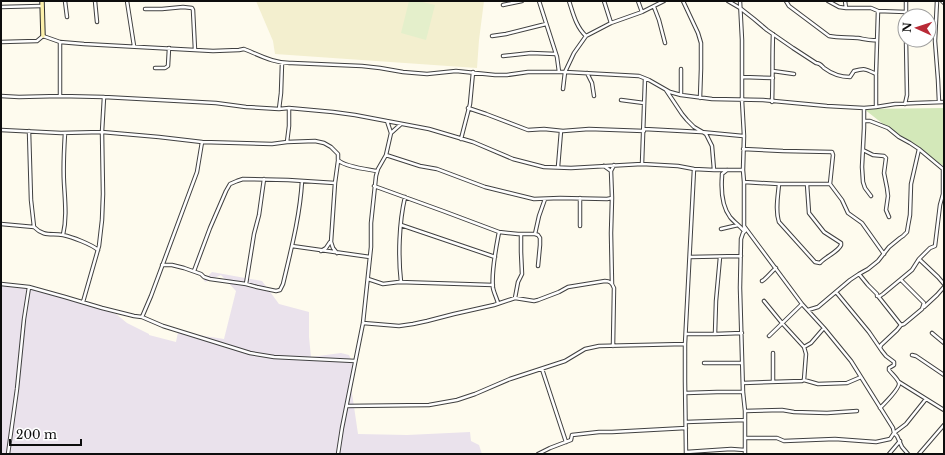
<svg xmlns="http://www.w3.org/2000/svg" width="945" height="455" font-family="'Libre Baskerville',serif">
<style>
.industrial{fill:#eae2ec}
.farmland{fill:#f3efcf}
.green{fill:#d3e8b9}
.pitch{fill:#e4efcb}
.lines{fill:none;stroke-linecap:round;stroke-linejoin:round}
.street-casing{stroke:#404040;stroke-width:4.5}
.secondary-casing{stroke:#2f2f2f;stroke-width:5.5}
.street{stroke:#fff;stroke-width:2.5}
.secondary{stroke:#fcf0ab;stroke-width:3.5}
</style>
<rect width="100%" height="100%" fill="#fefbee"/>
<path class="industrial" d="M212,272L262,281L279,304L309,312V337L311,357L341,353L349,355L355,368L352,381V393L358,434L407,435L470,432L471,441L479,445L482,454H1V285L39,290L116,314L127,323L149,334V335L176,342L178,332L224,339L236,291L221,275L205,282L204,280Z"/>
<path class="farmland" d="M256,1H484L479,40L477,68L275,54L273,41Z"/>
<path class="green" d="M944,108V166L934,160L908,140L892,131L864,109Z"/>
<path class="pitch" d="M409,1H418L435,5L426,40L401,33Z"/>
<g class="lines">
<g class="street-casing">
<path id="street" d="M65,1L67,17
M95,1L97,22
M127,1L134,46
M539,1L557,57L559,72
M569,1C573,13 576,27 586,36
M604,1L611,23
M638,1L642,12
M683,1L698,33L701,43V69L700,98
M728,1L740,8L754,19L767,30L793,48L816,63C820,63 821,65 824,68C832,74 840,77 850,77L854,71C865,68 866,69 876,74
M740,1L742,40V100L744,136L743,170L744,182V226L802,304L824,328L851,361L893,428L894,433L897,436L902,447L908,454
M786,1L789,6L829,36C839,38 848,37 858,38C864,39 870,41 877,40
M828,1L839,7L846,8
M845,1L846,8H871L878,11L906,12
M906,1V16
M937,1L935,41L938,80L939,102
M942,1L944,3
M503,5L522,1
M1,7L41,6
M654,7L659,20L665,43
M145,9H162L183,7L192,8L193,10L195,50
M492,36L506,34L546,24
M1,42L37,41L43,36L60,42L84,44L213,51L239,50L244,49C259,55 275,64 292,63L362,66L380,68L403,72L427,74L456,71L495,75H507L528,72H565L639,76L649,80L670,92L681,95L712,99L763,100L827,106L864,108L876,107L895,104L916,103L944,102
M503,56L531,53L556,54
M155,68H165L168,66L169,48
M773,71L794,74
M587,73L592,83L594,96
M743,77L773,78
M563,89L565,72L574,53L586,36L611,23L642,12L664,1
M666,90L682,114L687,120L694,127L706,134L712,146L714,170
M681,95V69
M1,96L19,97L60,96L104,97L216,103L246,107L279,109L289,108L333,112L355,115L429,129L473,142L513,159L544,167L571,168L642,164L678,166L694,169L714,170H743
M60,96V42
M621,100L644,103
M772,102C773,79 772,57 773,34
M905,104L907,95L906,40
M876,107V74L878,11
M468,108L486,114L528,130L544,129L563,131L589,129L644,131
M864,108V128L862,167L863,182L865,188L871,196
M279,109L281,93L282,63
M644,129L701,132L743,136
M1,130L61,133L102,132L159,137L202,142L272,144L287,142L315,141L324,143L331,147L338,154V160C345,167 366,169 377,171
M29,131L31,200L34,227
M391,133L401,124
M461,139L470,104L473,72
M287,142L289,126V109
M743,149L783,151L832,152L833,155L830,184L842,200L848,213L862,223L884,254
M863,150L873,155L884,156L886,158L884,173L887,188L888,196L886,210L889,217
M386,155L420,166L437,169L485,187L534,199L560,198L607,199L612,198
M642,164L645,79
M604,166L611,171
M558,167L561,131
M727,170L722,174V176C721,189 722,206 730,217C734,222 740,226 744,231
M744,182L779,184H830
M779,184C778,196 775,210 779,222L815,262L820,263C825,257 838,252 841,245V243L824,232L809,213L807,184
M374,186L443,211L499,232L518,234H535L538,235L540,238V245L538,266
M1,224L34,227C44,237 51,233 63,235C72,237 91,244 98,250
M401,225L495,257
M580,226V198
M744,226L745,231L743,233L741,239L740,288L743,392L745,411V454
M721,229L738,225
M535,234L539,216L545,199
M63,235C67,218 65,201 64,183C63,166 64,150 65,133
M292,246L370,257
M321,251L326,248L330,242
M337,253L333,248L331,242L335,183L338,161
M690,257L741,256
M920,260L938,277L944,284
M162,265H172L184,268L201,274L204,277L210,279L246,284L257,287L276,291L280,290L283,284C291,250 300,216 302,181
M194,271L210,228L226,191L230,184L237,181L243,179L288,180L335,183
M859,274L868,285L877,294V296H880L883,294L912,270L919,259L930,248L935,246L940,205L943,194V169L919,149L910,143L899,137L888,128L870,121H864
M368,279L383,284L399,282L493,285
M762,281C765,280 772,271 776,268
M401,282C398,256 399,223 405,197
M1,284L29,287L65,297L102,308L134,316L142,317L163,326L250,353L274,357L355,361
M246,284L254,234L259,215L264,179
M612,284L611,233L612,198L611,171L614,165
M836,292L869,332L882,351L886,356L894,362V365L889,368V370C892,374 898,379 899,383C900,388 884,404 880,408
M878,296L901,325
M515,298L518,282L522,274L521,252V235
M764,301L782,323L804,347
M83,302L99,246L102,220L103,194L102,132L104,97
M498,303C497,299 494,293 493,288C491,272 496,248 499,232
M924,307L937,295L944,287
M808,310L818,307L850,280L859,274L868,269L878,261L889,247L900,238L903,236L907,232L908,226L910,215L911,184L919,149
M142,317L151,296L197,172L202,142
M363,323L399,326L413,324L427,321L454,314L494,305L515,298L534,301L538,300L559,292L568,287L605,281C610,281 612,283 614,288L613,346
M932,333L944,343
M686,334H715L742,333
M715,334L716,301L720,257
M769,336L802,304
M880,348L881,345L897,330L901,325L904,324L922,309L924,303L901,280
M773,353V382
M912,355L916,356L944,375
M704,363H742
M542,369L566,442
M804,380L806,354L804,347L811,343L824,328
M899,382L944,410
M743,383L802,381L804,380L818,384L847,383L861,377
M686,393L717,392H743
M347,406L429,405L457,400L475,394L510,379L565,361L585,349L599,346L685,344
M745,411L782,410L794,412L827,413L857,411
M686,422L745,420
M745,438H777L784,441L835,439L876,442L890,439L894,433L906,424L926,399
M686,452L731,449L745,450
M8,454L17,389L24,319L29,287
M338,454L342,428L363,323L371,247V223L376,176L378,169L386,155L391,133L387,121
M538,454L550,448L571,440L572,435L599,432H612L686,428
M686,454L685,382V344L694,169
M889,454L900,441
M919,454L944,425"/>
</g>
<g class="secondary-casing">
<path id="secondary" d="M42,1L43,36"/>
</g>
<use href="#street" class="street"/>
<use href="#secondary" class="secondary"/>
</g>
<rect width="945" height="455" fill="none" stroke="#0d0d0d" stroke-width="4"/>
<g transform="translate(917 28) rotate(273)"><circle r="19" fill="#ffffff" stroke="#9e9e9e"/>
<path d="M0-3L7 15L0 10L-7 15Z" fill="#b92a36"/>
<text y="-6" font-size="11" font-weight="bold" text-anchor="middle" fill="#0d0d0d">N</text>
</g>
<path d="M10 439v6h71v-6" fill="none" stroke="#0d0d0d" stroke-width="2"/>
<text x="16" y="439" font-size="12" fill="#0d0d0d" stroke="#ffffff" stroke-width="3" paint-order="stroke">200 m</text>
</svg>
